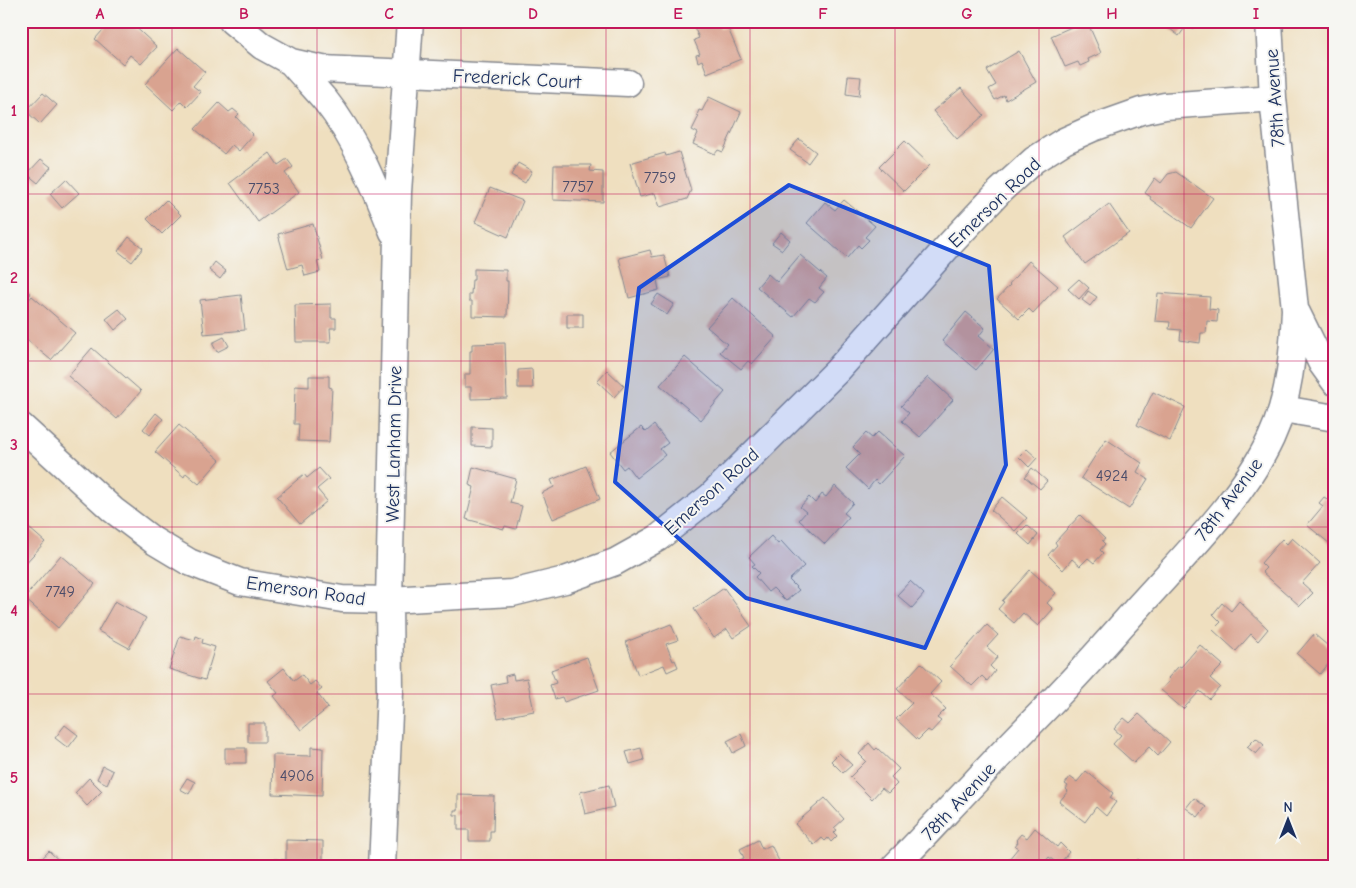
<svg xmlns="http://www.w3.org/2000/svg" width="1356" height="888" font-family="'Comic Neue',sans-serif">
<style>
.building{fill:#d9a390}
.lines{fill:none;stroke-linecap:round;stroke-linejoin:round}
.street-casing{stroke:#85878e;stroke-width:29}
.street{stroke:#fff;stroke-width:26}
.tram{stroke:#1b2f5e;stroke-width:1}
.marked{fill:#1d4ed8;fill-opacity:0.2;stroke:#1d4ed8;stroke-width:4;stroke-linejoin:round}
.grid{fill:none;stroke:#c2185b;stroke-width:1;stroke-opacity:0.55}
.labels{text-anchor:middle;stroke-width:4;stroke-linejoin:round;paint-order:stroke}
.number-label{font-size:16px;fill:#4a4c6a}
.street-label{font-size:19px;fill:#1b2f5e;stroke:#f6f6f2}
.neatline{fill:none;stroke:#c2185b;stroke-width:2}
.grid-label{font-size:16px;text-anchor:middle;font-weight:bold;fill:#c2185b}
</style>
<rect width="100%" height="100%" fill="#f6f6f2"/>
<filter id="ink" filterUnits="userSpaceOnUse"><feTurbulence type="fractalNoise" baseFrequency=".02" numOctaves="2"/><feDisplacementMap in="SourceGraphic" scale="10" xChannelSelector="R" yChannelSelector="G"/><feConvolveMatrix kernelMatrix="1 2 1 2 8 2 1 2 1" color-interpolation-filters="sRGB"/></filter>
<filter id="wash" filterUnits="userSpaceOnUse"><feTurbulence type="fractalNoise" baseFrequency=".0096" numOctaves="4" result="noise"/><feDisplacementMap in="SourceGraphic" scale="20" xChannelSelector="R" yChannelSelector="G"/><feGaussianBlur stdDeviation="1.12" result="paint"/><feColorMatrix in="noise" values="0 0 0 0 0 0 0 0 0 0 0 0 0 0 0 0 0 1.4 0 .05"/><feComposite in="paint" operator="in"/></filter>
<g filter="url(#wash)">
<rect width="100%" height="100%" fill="#efdfbf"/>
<g id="blocks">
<path class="building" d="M111,21H129L157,47L141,64L130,55L123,64L95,39Z
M702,21H717L720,29L727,26L741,59L707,73L702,60L698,62L696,55L700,54L694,40L699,38L693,25Z
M1085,21H1087L1101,53L1088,59L1089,62L1080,66L1078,62L1065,67L1051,36Z
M1160,21H1197L1198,22L1192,29L1187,25L1179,36Z
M178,48L205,72L193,86L201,92L187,107L181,101L173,110L145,84Z
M1019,51L1036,82L1006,100L1004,95L995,100L989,89L996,85L987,70Z
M848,76L861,77L859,96L846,94Z
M961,88L984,115L957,139L933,111Z
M43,93L57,105L40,124L26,111Z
M709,97L741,112L723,152L718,150L715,154L693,144L698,133L692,130L699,116L697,115L699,110L702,111Z
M219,103L229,112L233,109L239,114L236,117L253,135L239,151L232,145L224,154L195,129Z
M799,139L816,152L808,163L790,150Z
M905,141L930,165L904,191L879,167Z
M679,152L691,190L687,199L660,207L655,193L640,197L630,163L665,153L666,156Z
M270,153L278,165L287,159L293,167L285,173L299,192L258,222L230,183Z
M41,159L51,167L38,183L27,174Z
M518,163L532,171L525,183L511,175Z
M554,165H591L590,171L603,172V202L553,200Z
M1176,172L1213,198L1191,228L1150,199L1151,197L1145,193L1155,178L1161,183L1168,174Z
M66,179L79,193L62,208L50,194Z
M490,188L523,201L508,237L475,222Z
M166,200L181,215L162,234L147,219Z
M844,200L875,226L865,237L869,240L861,248L858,245L847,258L807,223L825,202L835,210Z
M1109,204L1129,233L1085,264L1065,237Z
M313,224L323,260L317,261L320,272L305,276L302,265L288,269L278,234Z
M781,232L790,240L782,250L772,243Z
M129,237L143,248L132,262L118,251Z
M650,250L652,257L664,255L670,277L657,280L659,290L629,298L619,258Z
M800,255L827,278L819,288L824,292L815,302L809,298L793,317L757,287L768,274L777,282Z
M1029,261L1058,286L1033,313L1029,309L1019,319L997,299L1010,285L1009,284Z
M215,262L226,271L220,279L209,270Z
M474,269L506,270V281H508L507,317L472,316V301H469V294H471L472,280H474Z
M1079,279L1089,288L1079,299L1068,289Z
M21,286L31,294L21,306Z
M1088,291L1097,297L1090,306L1082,300Z
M1158,293L1210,297L1209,309L1218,310L1217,322L1207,321L1206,333H1201L1200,343L1180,340L1181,330L1169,329L1170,322L1155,321Z
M658,294L674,304L667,315L651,304Z
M241,295L245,330L204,334L200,300Z
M32,296L75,333L51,360L21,335V309Z
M733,298L776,337L752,364L748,361L741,369L720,352L727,344L707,327Z
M331,304V318H336V328H330L331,342H296L295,305Z
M119,309L128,319L115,330L106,319Z
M966,312L985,328L979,336L994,349L976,370L942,341Z
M567,314H583V328H567Z
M224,337L229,346L217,352L212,343Z
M505,343L507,398L471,399V387H465V374H470V351H472V344Z
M92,348L141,391L117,419L68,376Z
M685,357L725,392L701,420L660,385Z
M532,369L533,388H518V370Z
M607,370L624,386L614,397L597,381Z
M309,376H329V387L332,388L329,442L298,441L299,424H294L295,386L309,387Z
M928,377L953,400L920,437L902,421L909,413L901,406Z
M1153,392L1185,407L1170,441L1137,425Z
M156,413L163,419L150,435L143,429Z
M179,425L220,460L199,484L186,473L184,477L155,452Z
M654,425L668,443L660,449L665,455L636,478L627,466L623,469L610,452L641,427L646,432Z
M472,427L492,428V447L472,446Z
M878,432L905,456L879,484L875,480L868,489L846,468L860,454L853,447L866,433L872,438Z
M1106,439L1142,463L1137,472L1148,479L1129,509L1081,478Z
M1027,449L1037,458L1029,467L1019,457Z
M586,466L600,499L553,519L542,493L554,487L551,480Z
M473,467L516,479L510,503L522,506L516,529L505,526L504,529L466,519L474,487L469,485Z
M319,468L329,479L317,489L327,501L300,524L277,497L304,474L307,478Z
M1032,468L1047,481L1040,489L1025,477Z
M835,486L853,503L844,513L849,517L825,544L799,520L806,512L800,507L809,497L815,503L822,494L826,497Z
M1002,497L1027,518L1015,531L991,510Z
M1324,497L1329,500L1331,497L1335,500V548L1307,525L1323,506L1319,503Z
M1080,515L1105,539L1102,541L1105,544L1100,550L1103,553L1094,563L1088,558L1080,566L1072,559L1063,570L1048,555L1057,545L1055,542Z
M21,521L45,542L21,568Z
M1027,525L1038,535L1030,545L1018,534Z
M771,536L778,544L781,541L804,566L789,580L799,590L786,601L773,588L768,592L755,577L759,573L752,566L755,564L749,557Z
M1292,538L1320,563L1302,583L1313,593L1300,606L1262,572L1266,568L1261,563L1282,539L1287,544Z
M61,555L95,584L58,628L24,598Z
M1030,570L1056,593L1047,603L1053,609L1038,626L1023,613L1014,623L998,609L1004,602L1002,601Z
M910,581L924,594L912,608L897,595Z
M724,588L751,626L733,638L727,629L714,638L694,609Z
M115,601L146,618L129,648L98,631Z
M1239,601L1268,629L1258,641L1251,634L1236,651L1213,630L1221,622L1213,614L1222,603L1231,611Z
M671,624L678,640L666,644L673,661L675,660L678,667L667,672L664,665L638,675L626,642Z
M987,625L998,635L987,647L998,657L990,666L995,671L987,681L982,676L972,686L950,666Z
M1314,634L1335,652V656L1320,674L1297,654Z
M180,636L195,640L196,636L203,639L202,643L215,647L205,680L169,669Z
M1200,645L1223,665L1210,678L1220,687L1209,699L1200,691L1183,709L1161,690L1170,680L1168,678L1179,666L1181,667Z
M587,657L599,690L564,702L562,697L555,699L550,685L556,683L551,670Z
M921,663L941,682L930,694L946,709L937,718L941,721L931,732L928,730L918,740L896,719L912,703L897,689Z
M284,668L294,681L302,675L310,685L315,681L322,689L317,693L328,708L301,730L274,696L278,693L268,681Z
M513,674L514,680L527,678L534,711L498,718L491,685L506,682L505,676Z
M1139,714L1170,742L1158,756L1149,747L1134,763L1113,744L1121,735L1114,729L1124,718L1130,723Z
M248,723H265V742H248Z
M65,725L78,735L68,748L55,738Z
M741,734L746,746L733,753L727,741Z
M1256,738L1264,745L1256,754L1247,747Z
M869,743L875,750L877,748L899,769L891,777L897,784L888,793L882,788L872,799L850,777L866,761L859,754Z
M311,747L323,748L322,796L272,794L273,755L311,756Z
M225,748H246V763H225Z
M641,748L644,760L630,764L626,752Z
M839,753L852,765L843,773L831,761Z
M103,766L113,771L107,784L97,779Z
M1086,771L1113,793L1110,798L1116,802L1106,816L1096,807L1085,822L1059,802L1068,791L1066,789L1068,786L1065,784L1070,777L1077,782Z
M89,778L102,791L87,806L75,793Z
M187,778L195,782L189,794L180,789Z
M609,785L614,807L585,814L580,792Z
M458,795L494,796L493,831H490V841H469V830H458V815H454V810H458Z
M825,798L844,819L834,828L837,830L834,833L837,836L831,842L828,838L825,841L822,838L814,845L795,824Z
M1194,798L1206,807L1198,817L1186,808Z
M1035,828L1057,847L1060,843L1069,852L1059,865L1049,857L1041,867H1019L1009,859L1018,848L1015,846L1018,842L1016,840L1021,834L1027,838Z
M286,840L323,841V867H274V859L286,860Z
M758,840L762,849L771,845L782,867H725L744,858L740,849Z
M49,851L66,867H34Z
M1138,859L1147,867H1130Z
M681,861L682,867H656V866Z"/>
</g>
</g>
<g filter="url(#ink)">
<use href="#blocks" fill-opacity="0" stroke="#85878e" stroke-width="1"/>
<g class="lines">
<g class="street-casing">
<path id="street" d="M232,21L262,46L291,62L322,69L628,83
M291,62C302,75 314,87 325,100C355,137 375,187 393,232
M1297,313L1322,364L1335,382
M1283,409L1335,418
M21,426L113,510L154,541L189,562L240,582L342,599L389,600L512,593L565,580L615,562L658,538L711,496L837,371L951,243L1001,190L1034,160L1064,141L1093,128L1141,111L1165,106L1273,98
M382,867L390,692L389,600L398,192L410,21
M894,867C922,839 948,810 975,782C1004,750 1035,720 1064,689C1090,662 1115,633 1140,605C1184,556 1243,498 1271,438C1290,397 1293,354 1295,309L1273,98L1269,21"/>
</g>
<use href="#street" class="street"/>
<path class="tram" d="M1328,867L1335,860"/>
</g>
</g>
<path class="marked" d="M789,185L989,266L1006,465L925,648L746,598L615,482L639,288Z"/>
<path class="grid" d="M172,21V867M317,21V867M461,21V867M606,21V867M750,21V867M895,21V867M1039,21V867M1184,21V867M21,194H1335M21,361H1335M21,527H1335M21,694H1335"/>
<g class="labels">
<g class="number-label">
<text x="660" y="183">7759</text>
<text x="578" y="192">7757</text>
<text x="264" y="194">7753</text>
<text x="1112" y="481">4924</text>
<text x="60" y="597">7749</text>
<text x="297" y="781">4906</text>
</g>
<g class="street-label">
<text transform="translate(517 78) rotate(3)" y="7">Frederick Court</text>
<text transform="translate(1274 98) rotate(-94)" y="7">78th Avenue</text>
<text transform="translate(994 202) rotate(-44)" y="7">Emerson Road</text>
<text transform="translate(393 444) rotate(-89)" y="7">West Lanham Drive</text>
<text transform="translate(711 491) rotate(-42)" y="7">Emerson Road</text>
<text transform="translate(1228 499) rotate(-53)" y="7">78th Avenue</text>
<text transform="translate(306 590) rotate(8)" y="7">Emerson Road</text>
<text transform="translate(958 801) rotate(-47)" y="7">78th Avenue</text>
</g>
</g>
<rect width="1356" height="888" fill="none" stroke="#f6f6f2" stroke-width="55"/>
<g transform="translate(1288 820)" stroke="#f6f6f2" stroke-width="4" paint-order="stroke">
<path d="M0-4L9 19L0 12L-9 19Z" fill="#1b2f5e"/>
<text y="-8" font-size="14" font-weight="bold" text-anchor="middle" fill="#1b2f5e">N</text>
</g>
<rect x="28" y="28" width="1300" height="832" class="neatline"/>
<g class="grid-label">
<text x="100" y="19">A</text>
<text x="244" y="19">B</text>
<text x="389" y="19">C</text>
<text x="533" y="19">D</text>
<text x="678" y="19">E</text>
<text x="823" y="19">F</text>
<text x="967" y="19">G</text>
<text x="1112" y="19">H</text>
<text x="1256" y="19">I</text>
<text x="14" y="116">1</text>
<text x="14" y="283">2</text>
<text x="14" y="450">3</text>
<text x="14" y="616">4</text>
<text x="14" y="783">5</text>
</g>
</svg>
